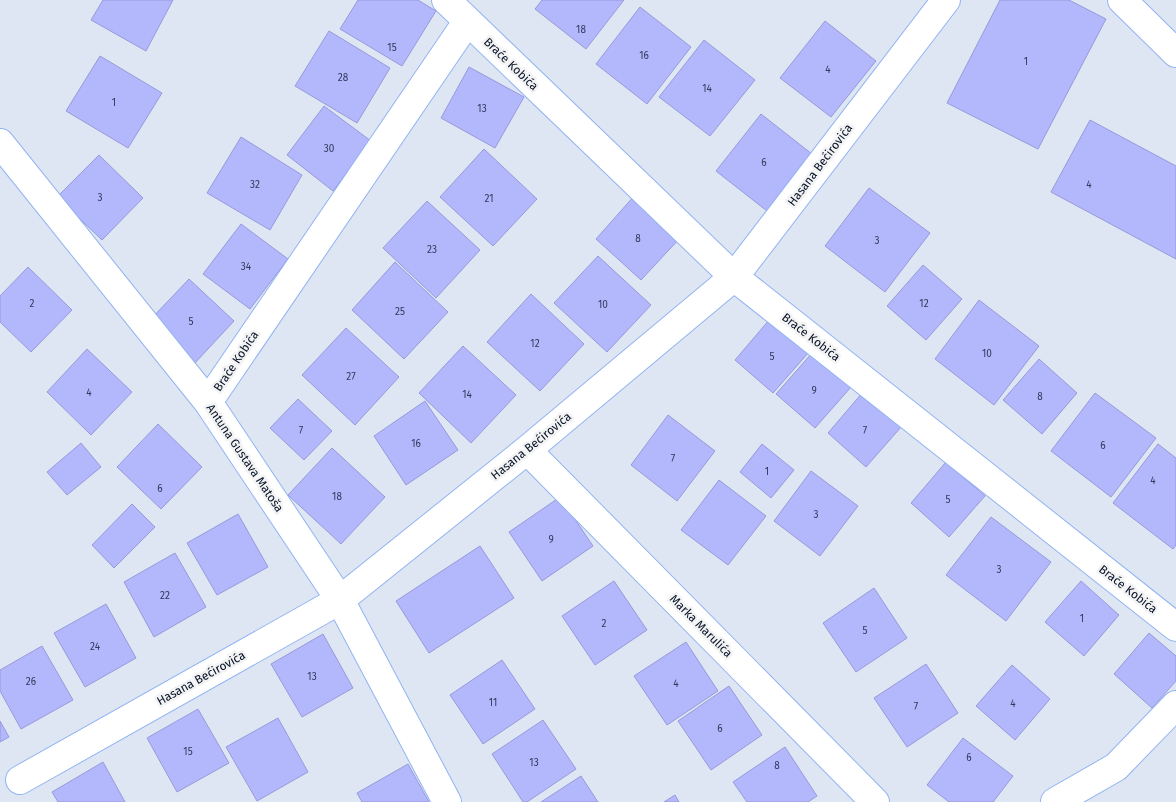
<svg xmlns="http://www.w3.org/2000/svg" width="1176" height="802" font-family="'Fira Sans',sans-serif">
<style>
.building{fill:#b3b7fb;stroke:#969adb}
.lines{fill:none;stroke-linecap:round;stroke-linejoin:round}
.street-casing{stroke:#91b4f1;stroke-width:30}
.street{stroke:#fff;stroke-width:28}
.labels{text-anchor:middle;stroke-width:5;stroke-linejoin:round;paint-order:stroke}
.number-label{font-size:10px;fill:#313b5d}
.street-label{font-size:12px;fill:#061228;stroke:#f3f3f3}
</style>
<rect width="100%" height="100%" fill="#dfe6f3"/>
<path class="building" d="M103,0H173L146,51L91,20Z
M358,0H418L436,11L402,66L340,29Z
M542,0H624L586,49L535,9Z
M1000,0H1069L1106,19L1038,149L947,103Z
M640,7L691,47L647,104L596,64Z
M825,21L876,61L831,117L780,78Z
M329,31L390,68L357,123L295,86Z
M704,40L755,80L710,136L659,97Z
M100,56L162,93L128,148L66,111Z
M469,67L524,97L495,148L441,118Z
M324,106L371,141L333,191L287,155Z
M761,114L812,154L767,211L716,171Z
M1090,120L1176,166V259L1051,192Z
M241,137L302,175L270,230L207,193Z
M484,149L537,199L493,246L440,197Z
M99,155L143,198L102,240L57,197Z
M869,188L930,233L885,292L825,246Z
M635,195L681,237L641,280L596,239Z
M427,201L480,250L436,298L383,248Z
M241,224L288,259L250,309L203,274Z
M598,256L651,305L607,352L554,303Z
M395,262L448,312L404,359L352,310Z
M923,265L962,299L926,340L887,306Z
M28,267L72,310L31,352L0,322V296Z
M189,279L234,321L194,364L149,321Z
M531,294L584,344L540,391L487,342Z
M979,300L1039,346L994,405L935,359Z
M770,319L809,352L773,393L735,360Z
M346,328L399,377L355,425L302,375Z
M463,346L516,395L471,443L419,393Z
M87,349L132,392L91,435L47,392Z
M812,353L851,387L815,428L776,394Z
M1039,359L1077,393L1042,434L1003,400Z
M863,392L902,426L866,467L828,433Z
M1095,393L1156,438L1111,497L1051,451Z
M298,399L332,431L304,460L270,428Z
M425,401L458,450L406,485L374,436Z
M668,415L715,451L677,501L631,465Z
M158,424L202,467L161,509L117,467Z
M81,443L101,467L67,495L47,472Z
M762,444L794,470L771,498L740,472Z
M1158,444L1176,458V545L1173,549L1113,503Z
M332,448L385,497L341,544L288,495Z
M946,462L985,496L949,537L911,503Z
M811,471L858,506L820,556L774,521Z
M719,480L766,516L728,565L681,530Z
M560,497L593,546L542,581L509,532Z
M132,504L155,527L114,568L92,545Z
M238,514L268,567L217,595L187,543Z
M991,517L1051,562L1006,621L946,575Z
M480,546L514,598L429,653L396,601Z
M175,553L206,607L154,637L124,582Z
M614,581L647,630L595,665L562,616Z
M1081,581L1119,615L1084,656L1045,622Z
M874,588L907,638L856,672L823,623Z
M106,604L136,658L85,687L54,633Z
M1149,633L1176,656V681L1152,708L1114,674Z
M323,634L353,688L302,717L271,664Z
M686,642L718,691L667,725L634,676Z
M42,646L73,700L21,729L0,691V670Z
M502,660L535,709L483,744L450,695Z
M926,664L958,713L907,747L874,698Z
M1012,665L1050,699L1015,740L976,706Z
M729,686L762,735L711,770L678,721Z
M198,709L229,763L177,792L147,738Z
M278,718L308,772L257,801L226,747Z
M543,720L576,769L527,802H523L492,754Z
M0,721L9,737L0,742Z
M963,738L1013,776L993,802H949L927,785Z
M785,747L817,796L808,802H747L733,782Z
M103,762L125,802H58L52,792Z
M408,764L429,802H362L357,793Z
M581,776L598,802H541Z
M675,795L679,802H664Z"/>
<g class="lines">
<g class="street-casing">
<path id="street" d="M446,0L734,277L1176,627
M1122,0L1176,53
M0,143L208,402L340,600L447,802
M208,402L467,22
M527,450L875,802
M20,780L340,600L527,450L734,277L946,0
M1055,802L1116,767L1176,705"/>
</g>
<use href="#street" class="street"/>
</g>
<g class="labels">
<g class="number-label">
<text x="581" y="33">18</text>
<text x="392" y="51">15</text>
<text x="644" y="59">16</text>
<text x="1026" y="65">1</text>
<text x="828" y="73">4</text>
<text x="343" y="81">28</text>
<text x="707" y="92">14</text>
<text x="114" y="106">1</text>
<text x="482" y="112">13</text>
<text x="329" y="152">30</text>
<text x="764" y="166">6</text>
<text x="255" y="188">32</text>
<text x="1089" y="188">4</text>
<text x="100" y="201">3</text>
<text x="489" y="202">21</text>
<text x="638" y="242">8</text>
<text x="877" y="244">3</text>
<text x="432" y="253">23</text>
<text x="246" y="270">34</text>
<text x="32" y="307">2</text>
<text x="924" y="307">12</text>
<text x="603" y="308">10</text>
<text x="400" y="315">25</text>
<text x="191" y="325">5</text>
<text x="535" y="347">12</text>
<text x="987" y="357">10</text>
<text x="772" y="360">5</text>
<text x="351" y="380">27</text>
<text x="814" y="394">9</text>
<text x="89" y="396">4</text>
<text x="467" y="398">14</text>
<text x="1040" y="400">8</text>
<text x="301" y="434">7</text>
<text x="865" y="434">7</text>
<text x="416" y="447">16</text>
<text x="1103" y="449">6</text>
<text x="673" y="462">7</text>
<text x="767" y="475">1</text>
<text x="1153" y="484">4</text>
<text x="160" y="492">6</text>
<text x="337" y="500">18</text>
<text x="948" y="503">5</text>
<text x="816" y="518">3</text>
<text x="551" y="543">9</text>
<text x="999" y="573">3</text>
<text x="165" y="599">22</text>
<text x="1082" y="622">1</text>
<text x="604" y="627">2</text>
<text x="865" y="634">5</text>
<text x="95" y="650">24</text>
<text x="312" y="680">13</text>
<text x="31" y="685">26</text>
<text x="676" y="687">4</text>
<text x="493" y="706">11</text>
<text x="1013" y="707">4</text>
<text x="916" y="710">7</text>
<text x="720" y="732">6</text>
<text x="188" y="755">15</text>
<text x="969" y="761">6</text>
<text x="534" y="766">13</text>
<text x="777" y="769">8</text>
</g>
<g class="street-label">
<text transform="translate(511 64) rotate(44)" y="4">Braće Kobića</text>
<text transform="translate(820 165) rotate(-53)" y="4">Hasana Bećirovića</text>
<text transform="translate(811 337) rotate(38)" y="4">Braće Kobića</text>
<text transform="translate(236 361) rotate(-56)" y="4">Braće Kobića</text>
<text transform="translate(531 446) rotate(-39)" y="4">Hasana Bećirovića</text>
<text transform="translate(245 458) rotate(56)" y="4">Antuna Gustava Matoša</text>
<text transform="translate(1128 589) rotate(38)" y="4">Braće Kobića</text>
<text transform="translate(701 626) rotate(45)" y="4">Marka Marulića</text>
<text transform="translate(201 678) rotate(-29)" y="4">Hasana Bećirovića</text>
</g>
</g>
</svg>
